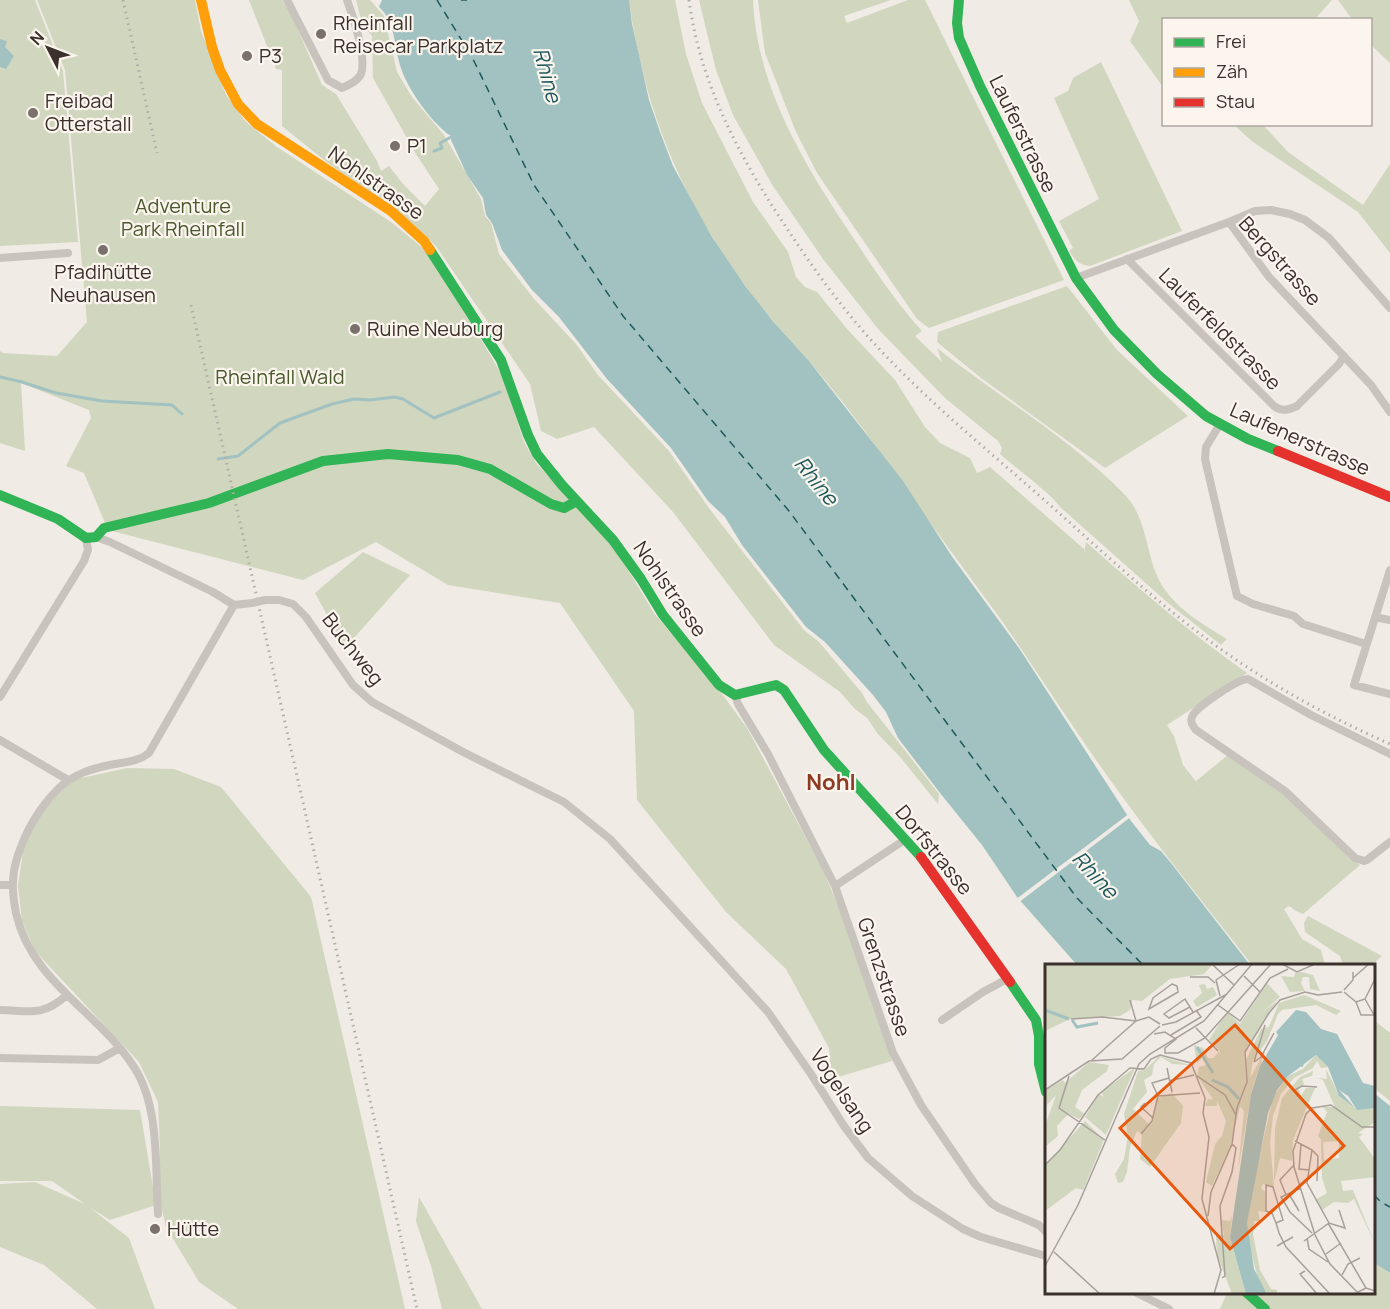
<svg xmlns="http://www.w3.org/2000/svg" width="1390" height="1309" font-family="Manrope,sans-serif">
<style>
.green{fill:#d1d6bf}
.water{fill:#a1c2c1}
.pier{fill:#f0ebe5}
.lines{fill:none;stroke-linecap:round;stroke-linejoin:round}
.stream{stroke:#a1c2c1;stroke-width:3}
.ferry{stroke:#1f5a5e;stroke-width:1.5;stroke-dasharray:8 6;stroke-linecap:butt}
.street{stroke:#c9c3be;stroke-width:8}
.fast{stroke:#30b455;stroke-width:10}
.slow{stroke:#ff9f0a;stroke-width:10}
.jam{stroke:#e5322d;stroke-width:10}
.rail{stroke:#b1aca8;stroke-width:3;stroke-dasharray:1.5 4.5;stroke-linecap:butt}
.street-bridge{stroke:#c9c3be;stroke-width:8}
.poi-dot{fill:#7a716c;stroke:#fbf5ee;stroke-width:2}
.labels{text-anchor:middle;stroke-width:4.5;stroke-linejoin:round;paint-order:stroke}
.poi-label{font-size:20px;fill:#3b302b;stroke:#fbf5ee;text-anchor:start}
.street-label{font-size:20px;fill:#3b302b;stroke:#fbf5ee}
.park-label{font-size:20px;fill:#4a5a2e;stroke:#fbf5ee}
.water-label{font-size:21px;font-style:italic;fill:#1f5a5e;stroke:#fbf5ee}
.quarter-label{font-size:22px;font-weight:bold;fill:#8c3b22;stroke:#fbf5ee}
.inset-river{fill:none;stroke:#a1c2c1;stroke-width:3}
.inset-road{fill:none;stroke:#a8a09b;stroke-width:1.5}
.view{fill:#e8590c;fill-opacity:0.15;stroke:#e8590c;stroke-width:3}
.inset-edge{fill:none;stroke:#3b302b;stroke-width:3}
</style>
<rect width="100%" height="100%" fill="#f0ebe5"/>
<path class="green" d="M0,0H35L63,71L78,242L0,246Z
M37,0H195L201,31L226,95L246,122L277,147L391,222L424,249L461,305L503,377L524,442L536,463L613,545L654,613L722,694L747,728L823,870L845,923L892,1061L831,1079L829,1048L786,969L726,912L637,800L634,711L560,603L448,585L376,542L303,580L108,530L84,473L66,466L91,418L89,410L21,383L25,451L0,443V351L3,353L57,356L87,322L65,70Z
M249,0H282L294,21L322,85L336,94L377,161L381,171L389,166L403,184L425,206L439,189L416,154L373,78L372,36L362,24L356,0H370L384,16L397,72L412,97L444,135L481,199L485,216L491,223L499,254L535,300L576,344L598,375L669,451L711,511L804,630L819,642L862,693L867,702L939,794L938,804L901,758L877,733L868,719L854,708L840,692L774,645L673,512L594,427L557,439L541,431L530,384L436,246C407,216 378,198 345,175C323,160 303,143 282,126V70L276,69Z
M629,0H675L686,54L702,103L753,202L788,252L796,277L805,287L817,292L847,329L895,380L925,427L940,443L970,458L977,473L990,467L1084,549V553L1086,542C1138,588 1190,633 1247,673L1167,725L1174,736L1183,765L1202,789L1196,781L1228,755L1284,793L1360,865L1303,914L1296,911L1289,906L1284,909L1302,939L1321,950L1325,965H1252C1209,910 1165,855 1124,799C1081,741 1043,680 1002,621C964,569 926,518 889,465C864,429 836,392 807,359C787,336 765,313 747,288C682,201 643,107 629,0Z
M699,0H753C757,89 806,167 854,239C875,271 896,302 922,331L915,336L942,362L937,348C999,397 1070,438 1125,495C1149,520 1145,559 1163,587C1178,610 1204,625 1227,639L1221,645L1168,603L1059,506C1055,497 1011,464 1000,454L1002,448L998,441L945,398L879,330L823,259L773,186L733,115L716,70Z
M758,0H891L844,16L847,23L908,0H925L1064,280L929,328L917,319L817,173L796,132L765,53Z
M1129,0H1332L1315,19L1164,20L1163,87L1130,41L1139,21Z
M1338,0H1390V63L1371,45L1370,20L1352,19Z
M1101,62L1182,231L1090,266C1079,265 1075,260 1069,251L1073,248L1059,221L1099,199L1054,98L1068,91L1073,78Z
M1234,125H1263L1288,152L1363,205L1390,164V253L1358,212L1253,142Z
M1067,286L1117,350L1188,416L1105,468L981,378L937,342L938,332Z
M363,552L410,575L345,648L315,593Z
M127,768L174,769L221,787L311,897L405,1309H238L199,1282L166,1227L158,1192L160,1149L158,1102L139,1062L35,951L22,921L18,886L23,851L39,814L72,780Z
M1308,916L1382,956L1372,965H1343L1340,956L1305,932L1304,923Z
M1374,1020L1390,1033V1101L1374,1088Z
M0,1106L140,1110L156,1205L110,1220L89,1207L129,1238L155,1309H97L44,1265L0,1247V1184L35,1182L85,1204L52,1181H0Z
M419,1197L482,1309H442L431,1266L416,1221Z
M1374,1263L1390,1273V1309H1220L1227,1293L1374,1292Z"/>
<path class="water" d="M382,0H629L632,24L649,100L660,132L673,166L712,237L746,287L772,320L809,361L903,481L953,558L1019,648L1131,821L1150,845L1161,851L1171,863L1250,965H1077L1017,897L982,845L940,793L898,738L886,712L873,695L825,642L806,627L742,545L725,517L708,501L671,448L607,379L559,317L532,290L502,250L492,223L486,215L483,198L467,175L451,140V136C433,125 407,88 401,68C394,48 396,22 379,7Z
M0,39L7,41L5,47L14,56L6,69L0,67Z
M1374,1093L1390,1106V1273L1374,1263Z"/>
<path class="pier" d="M1130,813L1132,816L1018,903L1015,900Z"/>
<g class="lines">
<path class="stream" d="M434,151L442,148L440,143L453,136
M0,377L22,382L56,393L102,401L172,405L182,414
M218,459L238,456L280,423L332,404L354,399L370,400L395,397L403,399L434,418L500,392"/>
<path class="ferry" d="M437,0L472,57L534,185L623,316L789,511L1077,898L1144,966
M461,0H467
M1374,1195L1381,1202L1390,1207"/>
<path class="street" d="M287,0L328,80L342,88C348,85 358,81 361,74C367,58 353,16 347,0
M1229,222L1255,211L1271,210L1290,214L1305,220L1329,238L1390,308
M0,258L68,253
M1127,259L1274,406C1282,412 1288,410 1297,406L1339,364L1344,356
M1076,278L1229,222L1269,277L1371,385L1390,412
M1220,424L1206,447L1205,459L1237,596L1253,604L1294,616L1303,624L1366,644
M96,537L110,542L213,592L234,605L252,603
M1390,570L1354,685L1390,694
M265,600H279L293,604L306,617L353,685L372,702L465,753L564,802L610,839L768,1012L811,1074L844,1126L868,1158L912,1196L963,1229L981,1237L1046,1256
M1375,617L1390,620
M735,695L738,704L768,754L835,886L893,1053L921,1105L975,1184L991,1203L999,1208L1039,1225L1046,1232
M0,697L84,561L88,550L86,538
M0,740L68,780
M1390,754L1311,715L1248,679C1238,679 1194,708 1192,717C1190,723 1193,726 1196,730L1285,791L1355,858L1364,861L1367,860L1390,842
M0,885H11
M835,886L906,839
M0,1010C31,1011 42,1017 67,995
M942,1020L983,992L1007,979
M0,1058L98,1060L120,1048
M158,1214C155,1167 160,1107 134,1067C99,1012 31,982 16,913C12,893 11,876 18,855C26,831 40,807 58,789C73,774 93,768 115,764C127,762 139,761 149,753L234,605
M1135,1292L1169,1309"/>
<path class="fast" d="M959,0L957,23L959,38L980,86L1076,278L1114,330L1157,374L1206,416L1248,439L1278,451
M430,250L501,360L528,435L537,454L562,485L613,540L641,579L663,615L719,685L735,695L776,685L784,690L824,750L921,857
M0,495L58,519L86,538L96,537L104,528L209,503L323,461L388,454L458,460L490,469L551,504L564,508L577,501
M1010,982L1036,1020L1039,1036V1064L1046,1092
M1246,1292L1265,1309"/>
<path class="slow" d="M201,0L212,47L220,70L238,104L257,124L391,211L424,241L430,250"/>
<path class="jam" d="M1278,451L1390,497
M921,857L1010,982"/>
<path class="rail" d="M123,0L157,153
M689,0C699,75 731,140 771,204C800,249 829,292 864,332C920,396 987,449 1050,505C1104,553 1157,603 1215,645C1270,685 1329,717 1390,744
M191,305L417,1309"/>
<path class="street-bridge" d="M252,603L265,600"/>
</g>
<g class="poi-dot">
<circle cx="321" cy="34" r="6"/>
<circle cx="247" cy="56" r="6"/>
<circle cx="33" cy="113" r="6"/>
<circle cx="395" cy="146" r="6"/>
<circle cx="103" cy="250" r="6"/>
<circle cx="355" cy="329" r="6"/>
<circle cx="155" cy="1229" r="6"/>
</g>
<g class="labels">
<g class="poi-label">
<text x="333" y="30">Rheinfall<tspan x="333" dy="23">Reisecar Parkplatz</tspan></text>
<text x="259" y="63">P3</text>
<text x="45" y="108">Freibad<tspan x="45" dy="23">Otterstall</tspan></text>
<text x="407" y="153">P1</text>
<text x="103" y="279" text-anchor="middle">Pfadihütte<tspan x="103" dy="23">Neuhausen</tspan></text>
<text x="367" y="336">Ruine Neuburg</text>
<text x="167" y="1236">Hütte</text>
</g>
<g class="street-label">
<text transform="translate(1023 134) rotate(64)" y="7">Lauferstrasse</text>
<text transform="translate(376 183) rotate(35)" y="7">Nohlstrasse</text>
<text transform="translate(1280 261) rotate(48)" y="7">Bergstrasse</text>
<text transform="translate(1220 329) rotate(45)" y="7">Lauferfeldstrasse</text>
<text transform="translate(1300 439) rotate(24)" y="7">Laufenerstrasse</text>
<text transform="translate(670 589) rotate(55)" y="7">Nohlstrasse</text>
<text transform="translate(353 649) rotate(52)" y="7">Buchweg</text>
<text transform="translate(934 850) rotate(51)" y="7">Dorfstrasse</text>
<text transform="translate(884 977) rotate(71)" y="7">Grenzstrasse</text>
<text transform="translate(842 1091) rotate(56)" y="7">Vogelsang</text>
</g>
<g class="park-label">
<text x="183" y="213">Adventure<tspan x="183" dy="23">Park Rheinfall</tspan></text>
<text x="280" y="384">Rheinfall Wald</text>
</g>
<g class="water-label">
<text transform="translate(547 75) rotate(75)" y="7">Rhine</text>
<text transform="translate(816 481) rotate(51)" y="7">Rhine</text>
<text transform="translate(1095 875) rotate(47)" y="7">Rhine</text>
</g>
<g class="quarter-label">
<text x="831" y="790">Nohl</text>
</g>
</g>
<g transform="translate(1045 964)">
<rect width="330" height="330" fill="#f0ebe5"/>
<path d="M0,0H168L159,10L125,15L97,37L87,36L85,46L75,52L25,55L0,67ZM257,8L268,11L275,27L265,25L264,13H258L256,19L260,27L245,28L236,12L249,13L250,9ZM222,19L235,33L216,49L232,37L199,88L201,118L185,183L167,222L161,218L170,180L177,172L181,157L172,137V142H160L163,135H168L152,112L154,103L161,101L158,93L152,99L149,81L158,84L163,94H168L175,87L164,76L174,60L183,49L195,60ZM160,20L162,25L168,23L172,31L152,43L148,37L157,29L154,21ZM259,31L296,47L291,51L271,41L237,46L233,50L222,77L208,96L205,114L220,87L207,125L193,206L199,147L195,142L202,118L201,96L216,65L224,63L234,39ZM271,91L283,103L276,104L272,97L268,104L249,114L236,130L228,152L225,178L229,223L218,220L216,224L220,228L221,248L213,247L215,257H209L208,270L215,306L226,325L232,326V330H223L214,318L204,281L202,259L208,222L228,133L243,112L258,105ZM114,92L145,101L127,100L116,93L109,100L107,111L99,116L102,128L88,145L104,160L99,167L108,157L111,135L127,129L138,142L136,159L105,203L95,195L97,170L92,167L85,183L82,208L78,218L73,219L70,210L79,195L83,172L79,150L93,107L100,106ZM44,98L64,101L62,107L37,126L30,143L40,150L34,155L24,150L27,146L12,162L13,172L0,183V162L11,131L2,141L0,127L18,116L20,119ZM90,104L73,143L61,171L40,153L54,130L59,133L56,128ZM281,105L295,133L304,139L293,125L311,145L330,144V158L313,169L318,170L314,173L330,195V213L296,217L298,227L308,226L330,280L309,235L303,239L289,238L277,246L270,236L282,229L277,214L276,175L273,172L282,148L278,143H290L278,116L272,114L282,115ZM294,177V194L279,196L278,178ZM268,107L267,112L257,115L259,120L253,124L256,132L261,124H270L248,176L247,197L235,194L229,218L230,164L237,134L255,113ZM40,157L59,176L38,226L31,224L0,247V201ZM187,252L185,273L201,330H187L172,291L171,270L179,271L176,256L185,257Z" fill="#d1d6bf" fill-rule="evenodd"/>
<path d="M251,46L261,48L276,65L292,70L318,119L330,122V144L312,146L303,132L294,126L309,143L294,132L283,103L271,91L243,112L232,126L223,149L202,259L209,305L222,330H201L185,273L206,130L215,102L233,71L231,68Z" fill="#a1c2c1"/>
<path class="inset-river" d="M0,46L24,55M27,56L32,63L53,59M152,83L168,109M231,87L258,102M225,98L229,104L238,103L255,78L268,77M167,116L183,123L194,135M209,330L193,276L196,226L211,140L227,89"/>
<path class="inset-road" d="M237,0L252,8L270,0M168,1L189,21M199,12L215,28M145,13H163L170,19M308,14L324,0M127,20L132,22L133,28L104,45L108,34ZM299,26L308,16V8M299,28L311,38L316,51H330M175,32L171,16L195,0M320,35L329,51M85,36L91,57M311,38L320,35L330,15M173,41L195,57L225,14L243,5M145,43L124,54L119,50L140,35L148,48M224,49L235,36L260,28L273,31L297,28M26,55L57,53L91,57L104,53L115,60M117,61L131,58L182,30M151,64L173,87M109,70L120,68L131,75L120,84V89H133L160,74L226,0M126,71L156,53L151,46M66,79L91,57M46,97L66,79M209,98L220,61M209,98L216,93L229,69M122,104L127,128M24,112L14,144L60,176M152,112L180,131L191,151M124,117L149,111M0,126L44,97L77,95L115,62M250,126L257,122L272,123M113,132L107,119L124,114M100,139L96,143L108,154M96,170L107,157L113,132L155,129M250,177L267,186L262,219L284,259M256,180L254,205L264,206M267,186L273,192L272,217M0,201L15,186L53,131L85,104L99,105L106,95L115,91L146,99L160,134L158,149L164,173L157,235L176,306L169,330M256,224L236,233L245,248L267,269M244,230L254,247M241,231L235,216L249,201M163,252L166,228L187,180L192,144L202,118L200,88L224,49M231,259L238,256L228,223L221,221V247L227,249L231,259L232,262L234,269L241,283L285,330M283,259L321,324M262,274L264,285L283,298M259,277L284,259L300,264L294,246M232,282L248,273M9,288L55,330M281,290L296,279M0,302L33,241L94,100L105,90L159,57L207,0M260,307L255,310L272,330M297,311L303,300L315,294M177,314L180,312L175,242L187,208L191,184L187,180M313,328L321,324L330,327M314,330L285,300L270,271L249,203L248,187L261,150L267,144L286,141L317,163H330"/>
<path class="view" d="M190,61L299,182L185,285L75,164Z"/>
<rect width="330" height="330" class="inset-edge"/>
</g>
<rect x="1162" y="18" width="210" height="108" fill="#fbf5ee" stroke="#aea6a0" stroke-width="1.5"/>
<rect x="1174" y="38" width="30" height="9" fill="#30b455" stroke="#aea6a0" stroke-width="1.5"/>
<text x="1216" y="48" font-size="18" fill="#3b302b">Frei</text>
<rect x="1174" y="68" width="30" height="9" fill="#ff9f0a" stroke="#aea6a0" stroke-width="1.5"/>
<text x="1216" y="78" font-size="18" fill="#3b302b">Zäh</text>
<rect x="1174" y="98" width="30" height="9" fill="#e5322d" stroke="#aea6a0" stroke-width="1.5"/>
<text x="1216" y="108" font-size="18" fill="#3b302b">Stau</text>
<g transform="translate(48 48) rotate(312)" stroke="#fbf5ee" stroke-width="4.5" paint-order="stroke">
<path d="M0-4.5L10 22L0 15L-10 22Z" fill="#3b302b"/>
<text y="-9" font-size="16" font-weight="bold" text-anchor="middle" fill="#3b302b">N</text>
</g>
</svg>
